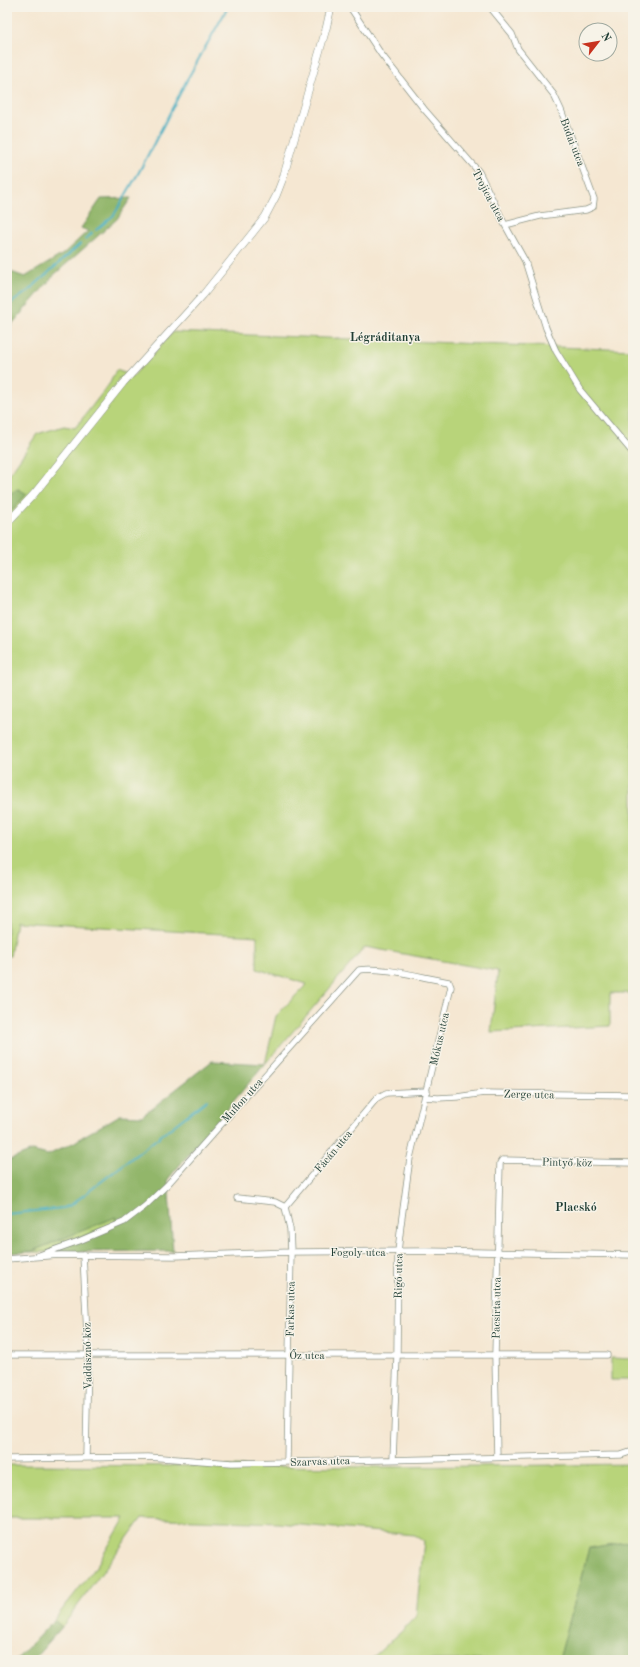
<svg xmlns="http://www.w3.org/2000/svg" width="640" height="1667" font-family="'Old Standard TT',serif">
<style>
.green{fill:#b8d47a;stroke:#6c8857}
.forest{fill:#92b66a;stroke:#587a4f}
.lines{fill:none;stroke-linecap:round;stroke-linejoin:round}
.stream{stroke:#44afc3;stroke-width:2}
.minor-casing{stroke:#8a9283;stroke-width:7}
.tertiary-casing{stroke:#8a9283;stroke-width:8}
.minor{stroke:#fff;stroke-width:5.5}
.tertiary{stroke:#fff;stroke-width:7}
.labels{text-anchor:middle;stroke-width:3;stroke-linejoin:round;paint-order:stroke}
.street-label{font-size:11px;fill:#1f3d34;stroke:#f7f3e8}
.neighbourhood-label{font-size:12px;font-weight:bold;fill:#1f3d34;stroke:#f7f3e8}
</style>
<rect width="100%" height="100%" fill="#f7f3e8"/>
<filter id="ink" filterUnits="userSpaceOnUse"><feTurbulence type="fractalNoise" baseFrequency=".025" numOctaves="2"/><feDisplacementMap in="SourceGraphic" scale="8" xChannelSelector="R" yChannelSelector="G"/><feConvolveMatrix kernelMatrix="1 2 1 2 8 2 1 2 1" color-interpolation-filters="sRGB"/></filter>
<filter id="wash" filterUnits="userSpaceOnUse"><feTurbulence type="fractalNoise" baseFrequency=".012" numOctaves="4" result="noise"/><feDisplacementMap in="SourceGraphic" scale="16" xChannelSelector="R" yChannelSelector="G"/><feGaussianBlur stdDeviation="0.9" result="paint"/><feColorMatrix in="noise" values="0 0 0 0 0 0 0 0 0 0 0 0 0 0 0 0 0 1.4 0 .05"/><feComposite in="paint" operator="in"/></filter>
<g filter="url(#wash)">
<rect width="100%" height="100%" fill="#f5e7d2"/>
<path class="green" d="M173,332L633,350V993H610V1026L491,1032L498,971L365,947L265,1064L276,1016L307,984L257,969V936L16,922L10,956H7V516L26,494L18,489L7,495V478L37,434L64,426L75,428L110,383L116,370L133,376Z
M117,1216L115,1223L46,1252H30Z
M611,1358L633,1359V1380H611Z
M633,1464V1541L589,1548L559,1660H370L401,1632L416,1616L424,1541L415,1535L278,1523L142,1518L62,1627L54,1620L96,1567L125,1518H7V1465L399,1467Z"/>
<path class="forest" d="M131,198L117,219L55,274L7,330V279L11,272L25,277L63,254L88,231L81,228L101,199Z
M18,489L27,494L7,516V506L9,505L7,501V495Z
M212,1061L265,1064L168,1179L173,1251L46,1252L115,1223L116,1217L30,1252L7,1253V1161L32,1151L48,1155L75,1142L82,1137L120,1115L142,1116Z
M633,1541V1660H559L589,1548Z
M54,1620L62,1627L33,1660H16Z"/>
<g class="lines">
<path class="stream" d="M96,230L114,215L139,172L188,78L228,7
M86,239L92,233
M7,306L27,292L80,244
M7,1214L63,1208L71,1205L207,1100"/>
</g>
</g>
<g filter="url(#ink)">
<g class="lines">
<g class="minor-casing">
<path id="minor" d="M350,7L381,54L424,109L479,172L505,225L525,261L546,328L556,351L580,390L633,453
M490,7L512,34L518,49L554,95L561,110L594,199L593,207L586,210L540,216L505,225
M426,1097L438,1098L457,1097L484,1093L633,1095
M237,1198L275,1202L285,1207
M83,1255L88,1355L86,1457
M34,1257L79,1241L124,1222L145,1206L167,1185L359,970C382,966 424,978 449,982L451,987L410,1158L401,1224L398,1252L397,1356L393,1459
M7,1259L60,1255L174,1256L291,1252L425,1251L633,1255
M7,1355H607
M497,1457L495,1355L500,1163L502,1160L633,1163
M7,1459L148,1457L232,1463L621,1455L633,1451
M287,1462L291,1252L290,1229L285,1207L377,1098L386,1093L427,1091"/>
</g>
<g class="tertiary-casing">
<path id="tertiary" d="M7,523L34,494L123,383L203,295L254,231L265,217L276,196L283,178L326,29L331,7"/>
</g>
<use href="#minor" class="minor"/>
<use href="#tertiary" class="tertiary"/>
</g>
</g>
<g class="labels">
<g class="street-label">
<text transform="translate(573 142) rotate(69)" y="4">Budai utca</text>
<text transform="translate(489 195) rotate(62)" y="4">Trojica utca</text>
<text transform="translate(439 1039) rotate(-77)" y="4">Mókus utca</text>
<text transform="translate(529 1094) rotate(1)" y="4">Zerge utca</text>
<text transform="translate(242 1100) rotate(-48)" y="4">Muflon utca</text>
<text transform="translate(333 1151) rotate(-50)" y="4">Fácán utca</text>
<text transform="translate(567 1162) rotate(1)" y="4">Pintyő köz</text>
<text x="358" y="1256">Fogoly utca</text>
<text transform="translate(398 1276) rotate(-89)" y="4">Rigó utca</text>
<text transform="translate(496 1308) rotate(-89)" y="4">Pacsirta utca</text>
<text transform="translate(290 1309) rotate(-89)" y="4">Farkas utca</text>
<text x="307" y="1359">Őz utca</text>
<text transform="translate(87 1356) rotate(-91)" y="4">Vaddisznó köz</text>
<text transform="translate(320 1461) rotate(-2)" y="4">Szarvas utca</text>
</g>
<g class="neighbourhood-label">
<text x="385" y="341">Légráditanya</text>
<text x="576" y="1211">Placskó</text>
</g>
</g>
<rect width="640" height="1667" fill="none" stroke="#f7f3e8" stroke-width="24"/>
<g transform="translate(598 42) rotate(59)"><circle r="19" fill="#f7f3e8" stroke="#a1aaa0"/>
<path d="M0-3L7 15L0 10L-7 15Z" fill="#c8321e"/>
<text y="-6" font-size="11" font-weight="bold" text-anchor="middle" fill="#1f3d34">N</text>
</g>
</svg>
